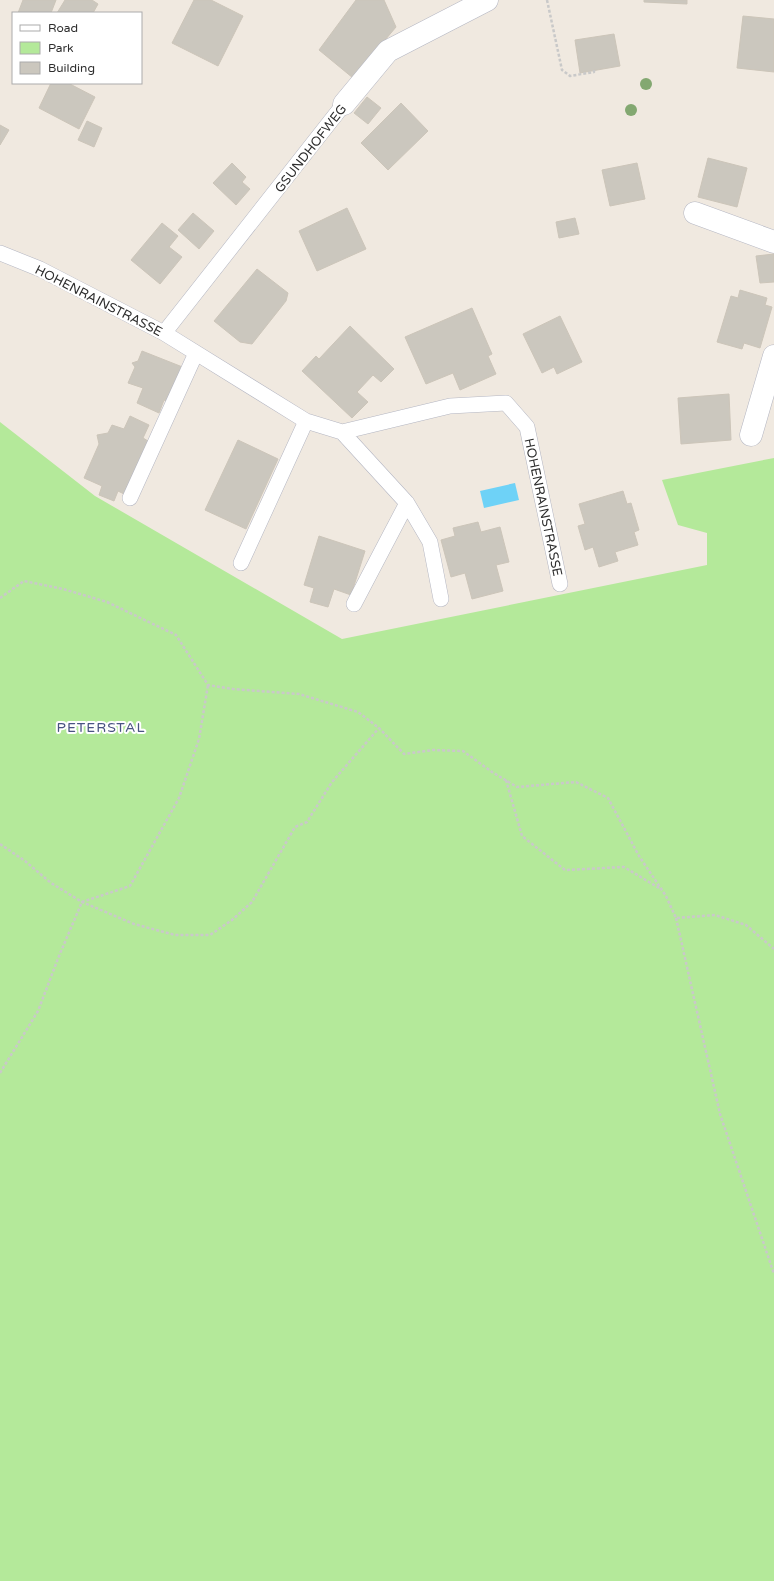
<svg xmlns="http://www.w3.org/2000/svg" width="774" height="1581" font-family="'Varela Round',sans-serif">
<style>
.green{fill:#b4e99a}
.water{fill:#6ed2f7}
.building{fill:#cbc7be;stroke:#ccc5b9}
.lines{fill:none;stroke-linecap:round;stroke-linejoin:round}
.lane-casing{stroke:#b4b6c2;stroke-width:16}
.street-casing{stroke:#b4b6c2;stroke-width:23}
.path{stroke:#c9c9c9;stroke-width:2.5;stroke-dasharray:3 2;stroke-linecap:butt}
.lane{stroke:#fff;stroke-width:15}
.street{stroke:#fff;stroke-width:22}
.tree{fill:#83a871}
.labels{text-anchor:middle;stroke-width:4;stroke-linejoin:round;paint-order:stroke}
.street-label{font-size:13px;fill:#2e2e2e;stroke:#fff}
.neighbourhood-label{font-size:14px;letter-spacing:1px;fill:#4a5482;stroke:#fff}
</style>
<rect width="100%" height="100%" fill="#f0e9e0"/>
<path class="green" d="M0,422L95,496L342,639L707,565V533L678,525L662,480L774,458V1581H0Z"/>
<path class="water" d="M515,483L519,500L484,508L480,491Z"/>
<path class="building" d="M23,0H56L51,13H18Z
M65,0H92L98,4L93,13H57Z
M194,0H211L243,16L218,66L172,43Z
M356,0H384L396,27L353,78L319,50Z
M644,0H687V4L644,2Z
M743,16L774,19V72L737,68Z
M614,34L620,66L580,73L575,40Z
M51,83H68L95,97L79,129L39,108Z
M367,97L381,108L368,124L354,113Z
M401,103L428,131L388,170L361,143Z
M87,121L102,128L94,147L78,140Z
M0,125L9,130L0,145Z
M708,158L747,168L737,207L698,197Z
M232,163L246,177L242,182L250,189L236,205L213,183Z
M637,163L645,199L610,206L602,170Z
M347,208L366,249L317,271L299,231Z
M193,213L214,231L199,249L178,230Z
M575,218L579,234L559,238L556,222Z
M162,223L178,236L169,247L182,257L160,284L131,260Z
M774,254V282L760,283L756,256Z
M257,269L288,293L286,301L252,344L240,342L214,321Z
M740,290L767,298L765,305L772,307L760,348L744,343L742,349L717,342L731,296L738,298Z
M472,308L492,354L488,356L496,374L460,390L453,373L426,384L405,337Z
M560,316L582,362L557,374L554,367L542,373L523,334Z
M350,326L394,369L381,382L373,375L357,392L368,402L352,418L302,371L316,356L319,359Z
M142,351L185,368L170,402L164,400L159,413L137,403L143,388L128,383L135,367L132,363L138,361Z
M729,394L731,440L681,444L678,398Z
M130,416L149,425L143,438L148,441L124,494L118,491L114,501L99,495L102,486L84,478L99,444L97,435L108,433L112,425L124,429Z
M238,440L278,459L246,529L205,510Z
M623,491L627,504L631,503L639,530L634,532L638,545L615,552L618,561L599,567L593,547L585,550L578,526L585,524L579,504Z
M478,522L481,532L500,527L509,562L496,565L503,591L472,599L465,573L451,577L441,540L455,536L453,528Z
M319,536L365,551L351,595L334,589L328,607L310,602L314,588L304,585Z"/>
<g class="lines">
<g class="lane-casing">
<path id="lane" d="M0,253L40,269L164,333L306,421L342,432L450,406L506,403L527,427L560,584
M164,333L344,104
M342,432L407,503L430,542L441,599
M130,498L196,353
M241,563L306,421
M354,604L407,503"/>
</g>
<g class="street-casing">
<path id="street" d="M344,104L388,51L487,0
M695,213L774,242
M751,435L774,356"/>
</g>
<path class="path" d="M547,0L562,70L570,76L594,72V70
M0,598L24,581L63,589L107,602L176,635L208,685L233,689L299,694L358,712L379,728L404,754L433,750L463,751L492,772L517,787L576,782L608,798L639,856L666,896L676,918L715,915L746,925L774,949
M506,780L522,836L565,870L624,867L659,888
M0,844L25,861L51,883L82,902L134,924L175,935H210L232,920L252,902L295,827L307,822L332,782L379,728
M676,918L720,1114L774,1274
M0,1073L38,1011L59,956L82,902L130,886L179,798L199,739L208,685"/>
<use href="#lane" class="lane"/>
<use href="#street" class="street"/>
</g>
<g class="tree">
<circle cx="646" cy="84" r="6"/>
<circle cx="631" cy="110" r="6"/>
</g>
<g class="labels">
<g class="street-label">
<text transform="translate(310 148) rotate(-52)" y="5">GSUNDHOFWEG</text>
<text transform="translate(99 300) rotate(27)" y="5">HOHENRAINSTRASSE</text>
<text transform="translate(544 507) rotate(78)" y="5">HOHENRAINSTRASSE</text>
</g>
<g class="neighbourhood-label">
<text x="101" y="732">PETERSTAL</text>
</g>
</g>
<rect x="12" y="12" width="130" height="72" fill="#ffffff" stroke="#ababab"/>
<rect x="20" y="25" width="20" height="6" fill="#ffffff" stroke="#ababab"/>
<text x="48" y="32" font-size="12" fill="#2e2e2e">Road</text>
<rect x="20" y="42" width="20" height="12" fill="#b4e99a" stroke="#ababab"/>
<text x="48" y="52" font-size="12" fill="#2e2e2e">Park</text>
<rect x="20" y="62" width="20" height="12" fill="#cbc7be" stroke="#ababab"/>
<text x="48" y="72" font-size="12" fill="#2e2e2e">Building</text>
</svg>
